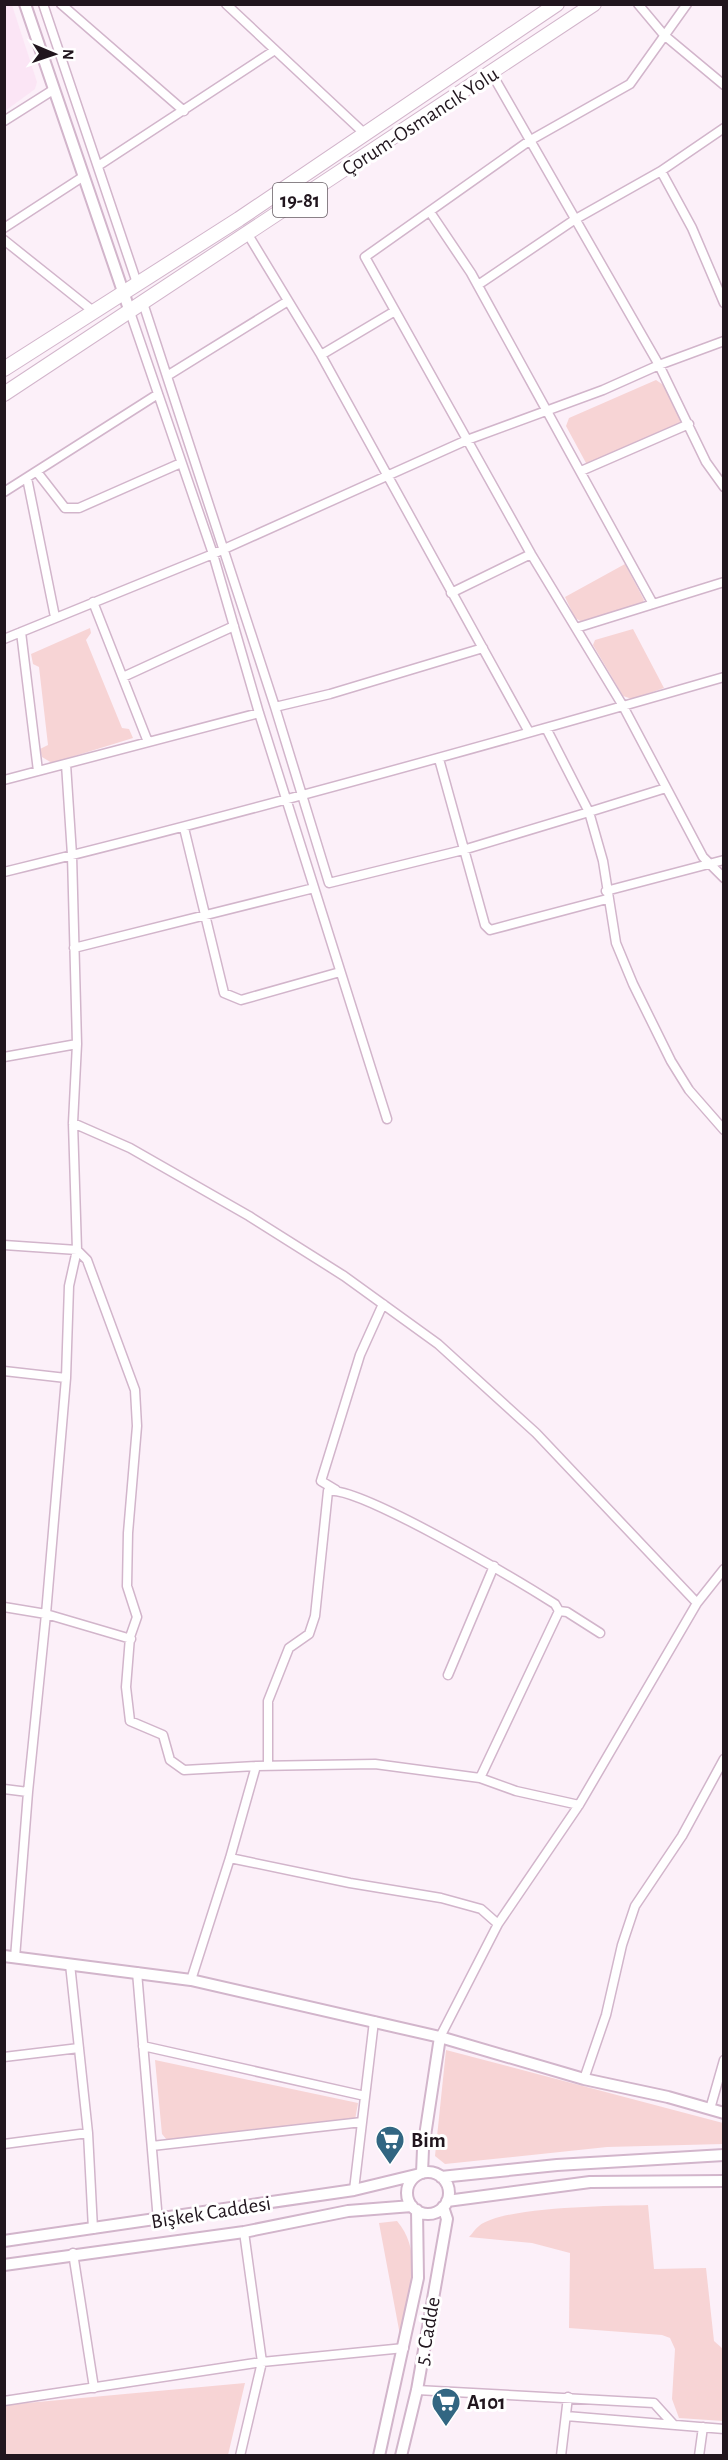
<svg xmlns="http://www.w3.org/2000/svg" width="728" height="2460" font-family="'Alegreya Sans',sans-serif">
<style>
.built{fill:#fbe5f5}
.green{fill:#f7d4d5}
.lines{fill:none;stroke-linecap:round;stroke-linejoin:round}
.minor-casing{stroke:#d2b5cb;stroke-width:11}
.tertiary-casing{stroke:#d2b5cb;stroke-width:14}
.trunk-casing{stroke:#d2b5cb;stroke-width:16}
.minor{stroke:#fff;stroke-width:8}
.tertiary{stroke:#fff;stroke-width:10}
.trunk{stroke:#fff;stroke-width:14}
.labels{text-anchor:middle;stroke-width:6;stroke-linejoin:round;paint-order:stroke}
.shield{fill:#fff;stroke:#645c62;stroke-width:1.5}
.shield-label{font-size:20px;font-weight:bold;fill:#21161e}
.street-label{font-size:21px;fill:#21161e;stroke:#fff}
.poi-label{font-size:21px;font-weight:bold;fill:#21161e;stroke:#fff;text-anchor:start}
</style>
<rect width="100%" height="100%" fill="#fcf0f9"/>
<path class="built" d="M5,4L12,5L37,82L35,89L5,111Z"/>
<path class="green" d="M656,380L665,386L685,427L595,464L586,463L566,426L569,418Z
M625,564L644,600L640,606L584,623L575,618L565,597Z
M90,628L91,633L86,640L122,728L129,729L133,738L52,763L42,757L40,749L48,745L39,667L33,664L31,654Z
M633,629L664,688L632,699L623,696L593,645L595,640Z
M446,2050L723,2123V2144L607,2147L445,2164L435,2156Z
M155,2060L358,2103L355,2120L167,2140L162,2134Z
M648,2205L654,2269L706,2268L714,2341L723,2349V2421L679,2418L672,2399L675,2349L670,2338L662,2335L569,2328L570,2253L532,2243L469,2237C472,2234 475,2229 479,2226C503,2206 615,2206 648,2205Z
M397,2221C425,2254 408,2297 400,2335L379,2223Z
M245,2383L228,2455H5V2405Z"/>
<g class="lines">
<g class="minor-casing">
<path id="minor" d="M43,4L137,283
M61,4L184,111
M226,4L365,134
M638,4L664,35L724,85
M687,4L630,84L529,141L365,257L531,554L623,706L703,857L724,878
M492,74L659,365L706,462L724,487
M4,121L53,90
M98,166L275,50
M661,171L692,228L724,303
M430,212L471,273L653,604
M4,228L84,176
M247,233L321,355L529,732
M4,240L93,311
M478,285L574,220L661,171L724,128
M143,303L275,707
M130,312L213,554L259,713L387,1119
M321,355L395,311
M167,376L288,301
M581,471L689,424
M37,472L65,508H79L181,463
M27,478L55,617
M4,492L158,394
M451,593L531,554
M93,602L148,742
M576,628L724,582
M21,632L38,771
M4,639L213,554L467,440L603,390L659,365L724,341
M483,648L330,694L275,707L329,883L463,850L589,812L603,861L616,943L633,984L671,1061L689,1090L724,1130
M123,677L234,626
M546,728L589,812L666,788
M439,759L485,925L490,930L607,899
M66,764L72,855L77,1044L73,1123L77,1250L69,1286L66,1378L46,1614L131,1639
M4,780L259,713
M184,828L224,993L241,1000L340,972
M4,872C246,813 485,746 724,677
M606,891L724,860
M74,948L314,888
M4,1057L77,1044
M73,1123L130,1148L249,1216L344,1276L438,1344L536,1433L697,1603L579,1805L498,1924L440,2037
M4,1245L77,1250L87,1260L135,1390L137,1426L128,1533L127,1586L137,1617L130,1637L126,1687L130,1721L163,1735L170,1760L184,1770L256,1766L375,1764L480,1778L516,1791L579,1805
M4,1371L66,1378
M336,1490L321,1481L360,1355L383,1304
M697,1603L724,1569
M4,1607L46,1614L28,1792L15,1958
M559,1611L567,1612L600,1633
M448,1675L494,1566
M268,1766V1701L289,1648L309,1634L315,1616L328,1491C358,1485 522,1583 555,1604L559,1611L480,1778
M4,1789L28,1792
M230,1858L350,1883L441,1898L481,1909L498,1924
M70,1964L88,2133L93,2229
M137,1972L158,2221
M191,1980L230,1858L256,1766
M143,2046L365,2096
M4,2057L79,2048
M584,2079L606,2015L622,1945L635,1906L682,1836L724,1759
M710,2109L724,2060
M4,2144L88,2133
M152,2146L362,2122
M354,2190L374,2021
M73,2253L94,2388
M417,2390L654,2403L673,2424
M4,2401L262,2362L404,2348
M566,2416L724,2429
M240,2456L262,2362L244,2232
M561,2456L568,2397
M699,2456L703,2427"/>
</g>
<g class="tertiary-casing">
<path id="tertiary" d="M25,4L130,312
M4,1956L191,1980L440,2037L584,2079L668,2097L724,2113
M407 2193a21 21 0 1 1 42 0a21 21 0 1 1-42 0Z
M422,2173L423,2149L440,2037
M441,2177L557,2165L724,2155
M447,2201L590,2182L724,2181
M4,2241L354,2190L416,2175
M4,2265L244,2232L348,2211L412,2206
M379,2456L418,2278L417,2210
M401,2456L417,2390L447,2219L443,2207"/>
</g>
<g class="trunk-casing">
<path id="trunk" d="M4,369L239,219L557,4
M4,394L594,4"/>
</g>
<use href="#minor" class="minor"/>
<use href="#tertiary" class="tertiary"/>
<use href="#trunk" class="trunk"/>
</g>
<defs>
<g id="supermarket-pin" transform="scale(1.5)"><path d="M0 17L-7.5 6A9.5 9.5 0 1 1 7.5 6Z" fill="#326682" stroke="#fff"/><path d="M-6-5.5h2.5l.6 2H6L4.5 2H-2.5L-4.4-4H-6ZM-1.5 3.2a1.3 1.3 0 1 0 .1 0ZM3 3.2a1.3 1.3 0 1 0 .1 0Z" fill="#fff"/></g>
</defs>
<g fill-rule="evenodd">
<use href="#supermarket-pin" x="390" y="2140"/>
<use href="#supermarket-pin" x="446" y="2402"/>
</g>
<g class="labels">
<rect class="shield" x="273" y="183" width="54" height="34" rx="4.5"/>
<g class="shield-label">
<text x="300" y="207">19-81</text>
</g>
<g class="street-label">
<text transform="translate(420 121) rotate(-33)" y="7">Çorum-Osmancık Yolu</text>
<text transform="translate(211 2212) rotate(-9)" y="7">Bişkek Caddesi</text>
<text transform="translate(427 2331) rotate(-80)" y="7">5. Cadde</text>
</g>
<g class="poi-label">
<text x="411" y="2147">Bim</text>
<text x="467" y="2409">A101</text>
</g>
</g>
<rect width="728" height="2460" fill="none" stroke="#21161e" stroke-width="12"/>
<g transform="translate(54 54) rotate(92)" stroke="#ffffff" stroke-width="4.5" paint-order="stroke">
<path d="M0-4.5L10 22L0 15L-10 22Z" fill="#21161e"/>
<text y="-9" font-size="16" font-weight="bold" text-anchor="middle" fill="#21161e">N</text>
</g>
</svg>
